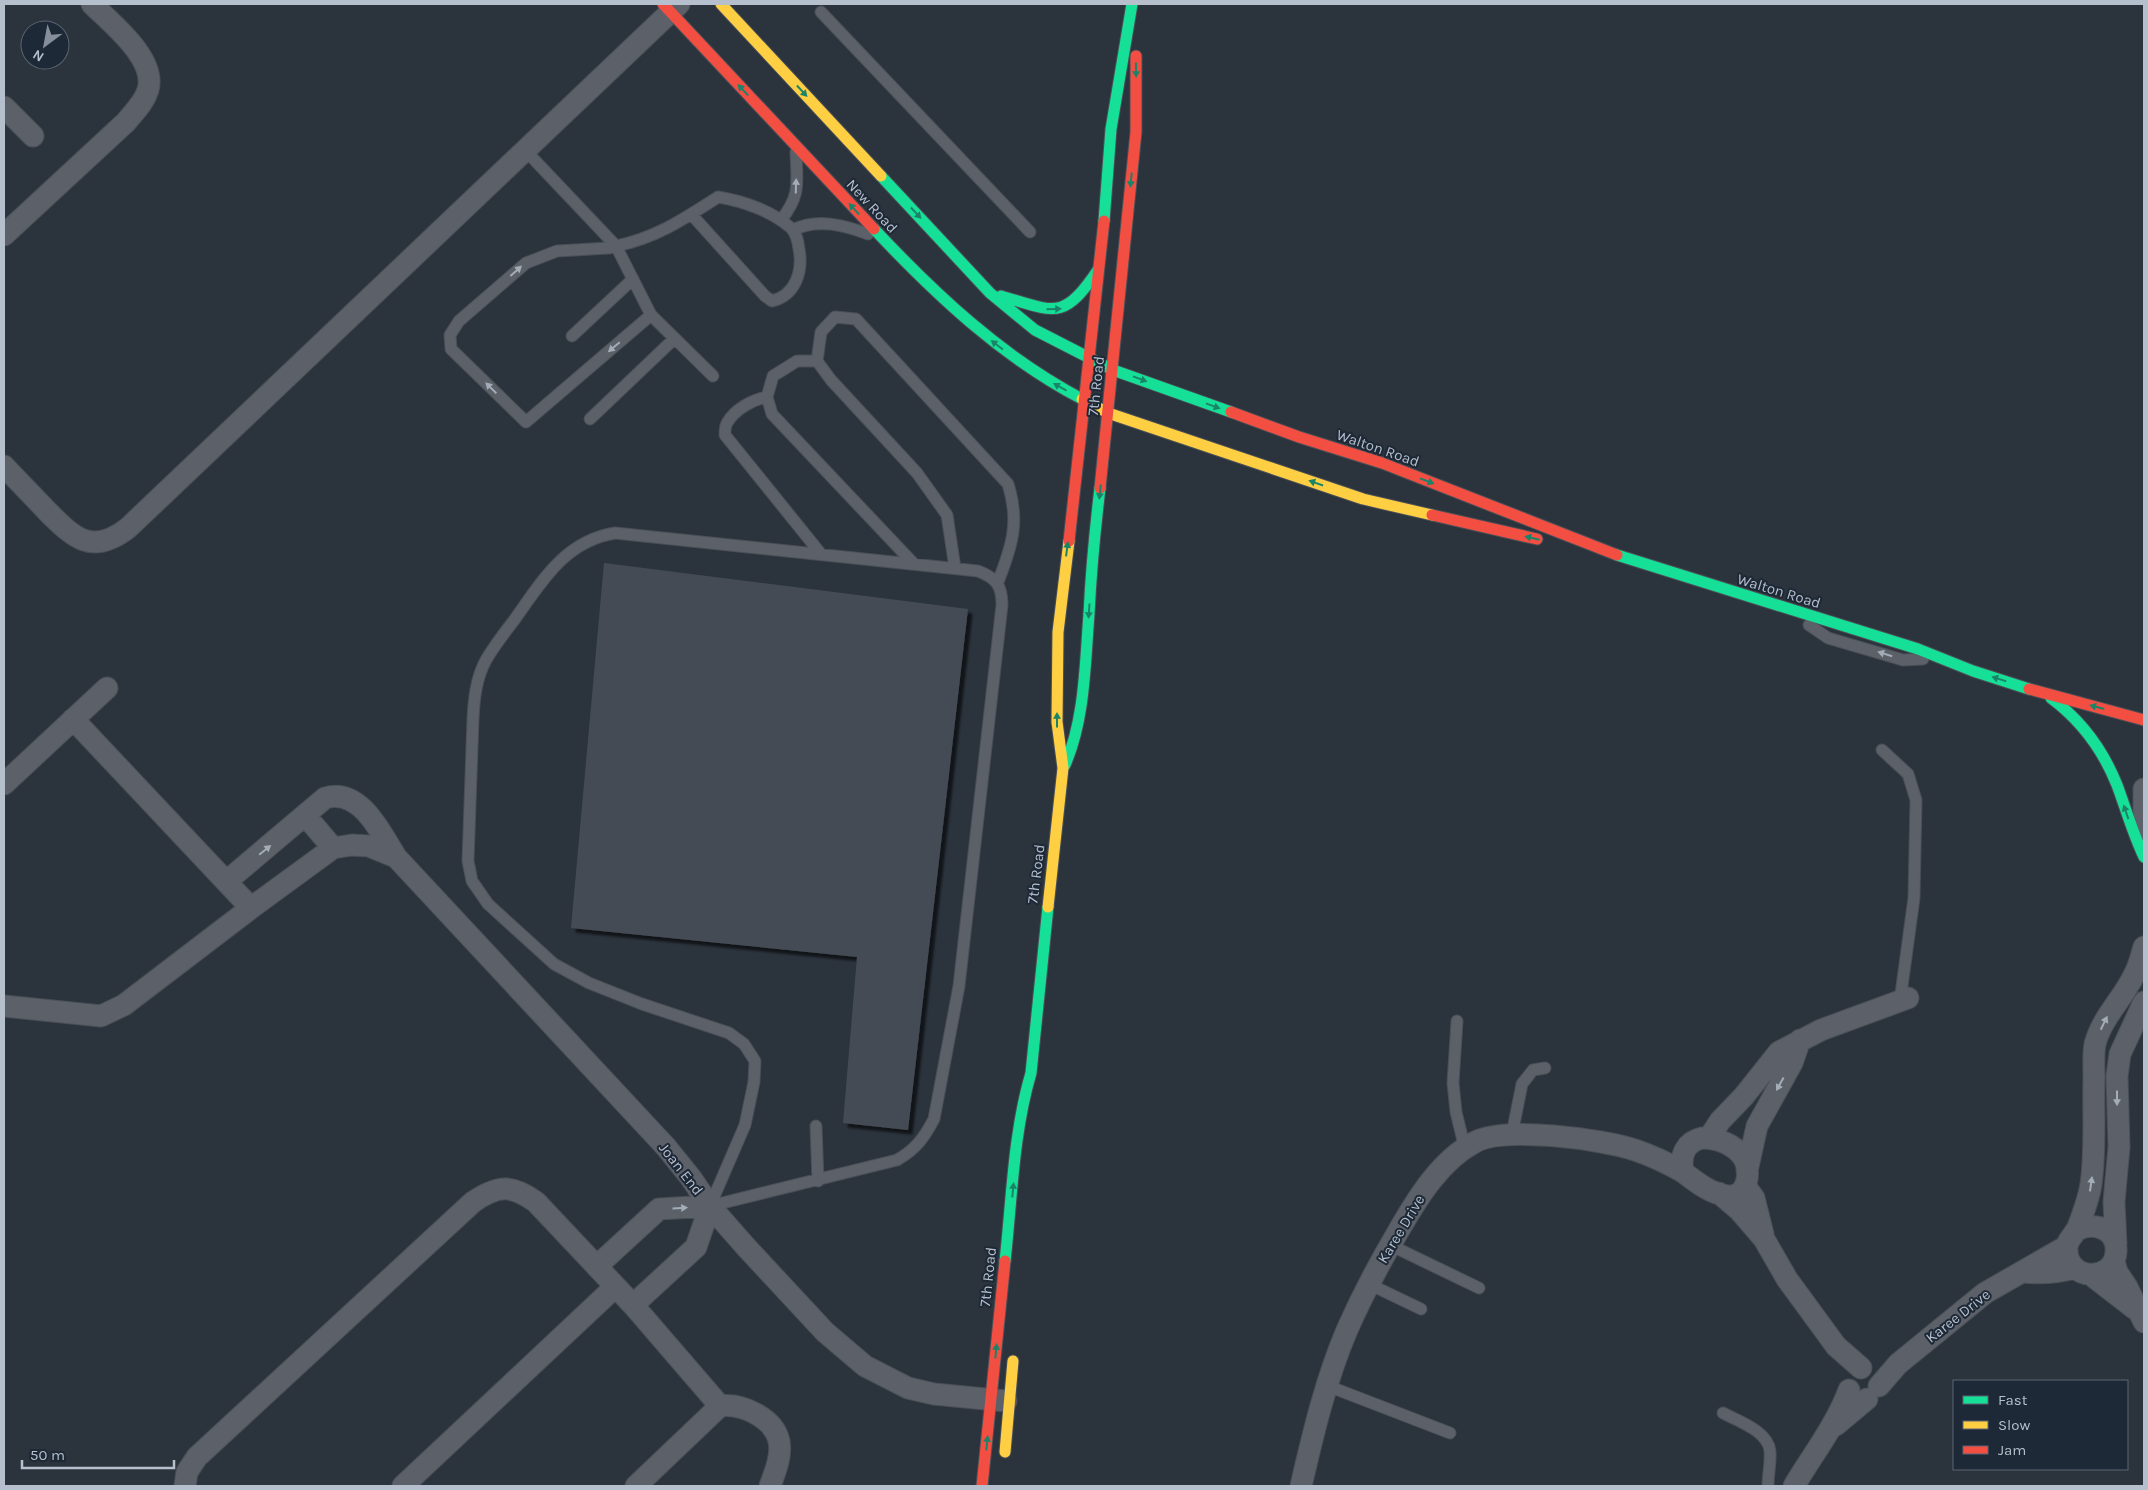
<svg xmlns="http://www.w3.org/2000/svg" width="2148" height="1490" font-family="Karla,sans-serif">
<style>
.building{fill:#454c54;filter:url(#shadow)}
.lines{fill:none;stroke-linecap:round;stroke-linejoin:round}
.lane-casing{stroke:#4a4f56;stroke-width:13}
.street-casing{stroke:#4a4f56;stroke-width:23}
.fast-casing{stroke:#4a4f56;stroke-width:13}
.slow-casing{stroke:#4a4f56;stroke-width:13}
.jam-casing{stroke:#4a4f56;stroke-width:13}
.lane{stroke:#5c6169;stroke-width:11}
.street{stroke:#5c6169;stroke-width:21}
.fast{stroke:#16e098;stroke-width:11}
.slow{stroke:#ffcf43;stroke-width:11}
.jam{stroke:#f24e42;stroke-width:11}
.oneway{fill:#1a8468}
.oneway2{fill:#a4acb8}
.labels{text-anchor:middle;stroke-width:4;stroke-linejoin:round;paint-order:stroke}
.street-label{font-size:15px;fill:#b6bfcc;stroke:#1e2937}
</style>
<defs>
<filter id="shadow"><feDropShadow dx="4.5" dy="4.5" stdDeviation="1" flood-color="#0009"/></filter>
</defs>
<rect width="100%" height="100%" fill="#2b333c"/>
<path class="building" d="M604,563L968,609L908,1130L843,1123L857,957L571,928Z"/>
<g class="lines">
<g class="lane-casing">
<path id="lane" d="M821,12L1030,232
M525,150L616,246C656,238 684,219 718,197C743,201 772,211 791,228C797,234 798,242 799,249C803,271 796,295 772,301L765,296L691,214
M781,220C801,195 797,183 796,152
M793,230C817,218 844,225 868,234
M651,315L526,422L451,349L450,335L459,321L526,263L557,251L609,248L616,246L651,315L713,376
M572,336L633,279
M817,361H797L773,376L767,397L772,414L914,564
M767,397C753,399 734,410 727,423C725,426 725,432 725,435L821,554
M590,419L674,339
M615,533L978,571C996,578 1002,585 1002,605L959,986L934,1119C924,1138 916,1149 897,1160L710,1206L745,1125L754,1082L755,1061L744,1044L729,1033L642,1004L589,983L554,964L488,904L472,881L468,861L473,719C474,699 476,678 486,660C494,646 505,632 515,619C542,581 565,541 615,533Z
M955,568L947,515L917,473L831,380L817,361L821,332L835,317L856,319L1008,484C1020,522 1012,546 998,582
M1809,625L1828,638L1903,660L1923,659
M1882,750L1908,774L1916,800L1914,898L1900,1001
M1457,1021L1453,1083L1456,1112L1465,1149
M816,1126L818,1181
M1512,1134L1522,1084L1533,1070L1545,1068
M1390,1245L1479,1288
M1369,1284L1421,1309
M1328,1386L1450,1433
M1723,1413C1738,1421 1768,1431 1770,1451C1771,1463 1768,1474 1768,1486"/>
</g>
<g class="street-casing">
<path id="street" d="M4,107L33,136
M4,235L126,122C134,112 144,103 148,90C157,59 112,24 92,4
M4,466C18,481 33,496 47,511C74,538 92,556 128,528L679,4
M4,784L107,688
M2144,789V839
M305,815L333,848
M227,881L325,798C360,787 381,833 396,857L666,1147L691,1178L710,1206L746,1247L825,1332L865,1366L908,1388L934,1394L1006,1401
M251,908L333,848L352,845L369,846L396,857
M4,1006L101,1016L124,1005L251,908L73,719
M1702,1138C1717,1138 1734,1144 1743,1157C1752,1170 1748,1198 1728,1196C1711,1194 1696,1182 1683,1172C1680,1155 1685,1142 1702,1138Z
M1709,1138L1720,1121L1744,1096L1779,1052L1821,1030L1908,998
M1747,1171L1757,1126L1792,1063L1800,1040
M1745,1186L1754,1198L1763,1234
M1719,1193L1739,1210L1764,1239L1787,1279L1836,1346L1861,1368
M2077,1230C2094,1221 2118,1229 2116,1252C2114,1283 2067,1281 2067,1250C2066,1240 2074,1236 2078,1227C2083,1214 2089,1198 2091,1184C2096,1148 2093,1114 2094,1078C2094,1068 2093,1055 2095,1044C2102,1017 2123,999 2134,975C2139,967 2141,956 2144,947
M2116,1244L2114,1202L2119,1147L2117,1076L2120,1054L2144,1002
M2114,1261L2117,1272L2127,1287L2144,1322
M597,1266L659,1209L710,1206
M2024,1272C2042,1274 2057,1273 2075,1268
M2091,1275L2135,1309
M633,1305L696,1247L710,1206
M1879,1386L1898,1364L1985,1293L2067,1246
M1836,1425L1867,1399
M185,1486L187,1472L197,1457L473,1202C498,1185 511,1184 536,1202L633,1305L720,1406
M403,1486L615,1287
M636,1486L720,1406C742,1403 774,1418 779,1441C782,1456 775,1472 770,1486
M1301,1486C1313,1434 1326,1379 1347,1330C1362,1296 1380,1262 1399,1230C1418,1197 1441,1160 1475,1142C1505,1126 1602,1139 1635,1150C1650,1155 1669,1164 1683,1172
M1794,1486C1813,1454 1836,1425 1849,1390"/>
</g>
<g class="fast-casing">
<path id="fast" d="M881,176L990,293L1035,330L1113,370L1231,412
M1104,221L1111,129L1132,4
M874,229C936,295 1002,357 1082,399
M1001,296C1056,312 1063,321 1098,270
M1617,555L1918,649L1973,671L2029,689
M2051,698C2082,721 2103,750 2117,785C2126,809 2133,834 2144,857
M1065,765C1085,719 1085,664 1089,614C1091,572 1095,530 1100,488
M1005,1261C1012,1199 1013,1134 1031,1073L1048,907"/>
</g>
<g class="slow-casing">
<path id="slow" d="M721,4L881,176
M1082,399L1108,413L1363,499L1432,515
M1048,907L1063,768L1057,722L1058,632L1069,541
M1005,1452L1013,1361"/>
</g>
<g class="jam-casing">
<path id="jam" d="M663,4L874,229
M1231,412L1299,437L1382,463L1617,555
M1100,488L1136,132V56
M1432,515L1537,539
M1069,541L1104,221
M2029,689L2144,720
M982,1486L1005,1261"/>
</g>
<use href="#lane" class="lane"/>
<use href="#street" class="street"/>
<use href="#fast" class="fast"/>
<use href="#slow" class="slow"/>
<use href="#jam" class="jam"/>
</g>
<defs><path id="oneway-solid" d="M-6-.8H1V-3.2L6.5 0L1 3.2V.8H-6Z" transform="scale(1.25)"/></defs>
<g class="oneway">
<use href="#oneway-solid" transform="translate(1136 70) rotate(89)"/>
<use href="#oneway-solid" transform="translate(743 90) rotate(-133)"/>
<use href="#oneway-solid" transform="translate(802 91) rotate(47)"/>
<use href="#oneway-solid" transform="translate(1131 180) rotate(96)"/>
<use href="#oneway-solid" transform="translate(854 209) rotate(-133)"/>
<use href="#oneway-solid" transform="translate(916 213) rotate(47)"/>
<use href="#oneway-solid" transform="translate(1054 309) rotate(-1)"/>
<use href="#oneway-solid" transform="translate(997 345) rotate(-143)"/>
<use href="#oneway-solid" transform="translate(1140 379) rotate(20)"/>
<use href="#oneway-solid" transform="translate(1060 387) rotate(-151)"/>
<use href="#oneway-solid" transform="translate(1213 406) rotate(20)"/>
<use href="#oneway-solid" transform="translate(1427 481) rotate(21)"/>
<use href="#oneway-solid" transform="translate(1316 483) rotate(-161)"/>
<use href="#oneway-solid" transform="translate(1100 492) rotate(96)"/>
<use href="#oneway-solid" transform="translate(1532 538) rotate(-167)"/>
<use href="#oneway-solid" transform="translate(1067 549) rotate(-83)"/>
<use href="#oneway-solid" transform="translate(1089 611) rotate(94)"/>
<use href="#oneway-solid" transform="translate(1999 679) rotate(-162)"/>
<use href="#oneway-solid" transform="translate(2097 707) rotate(-165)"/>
<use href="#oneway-solid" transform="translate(1057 720) rotate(-90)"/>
<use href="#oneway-solid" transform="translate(2126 812) rotate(-109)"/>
<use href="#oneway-solid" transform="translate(1013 1190) rotate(-85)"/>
<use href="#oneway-solid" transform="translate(996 1351) rotate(-85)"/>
<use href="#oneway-solid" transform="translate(987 1443) rotate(-84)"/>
</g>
<g class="oneway2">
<use href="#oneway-solid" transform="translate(796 186) rotate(-88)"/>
<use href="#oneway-solid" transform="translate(516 271) rotate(-42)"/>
<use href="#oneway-solid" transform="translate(614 347) rotate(140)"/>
<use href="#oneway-solid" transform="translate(491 388) rotate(-135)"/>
<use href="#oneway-solid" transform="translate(1885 654) rotate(-163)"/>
<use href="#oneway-solid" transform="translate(265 850) rotate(-39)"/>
<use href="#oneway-solid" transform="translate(2104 1023) rotate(-64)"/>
<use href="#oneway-solid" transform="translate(1780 1084) rotate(119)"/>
<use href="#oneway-solid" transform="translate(2117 1098) rotate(90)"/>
<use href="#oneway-solid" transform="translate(2091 1184) rotate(-82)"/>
<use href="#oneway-solid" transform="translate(680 1208) rotate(-3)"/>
</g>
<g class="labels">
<g class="street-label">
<text transform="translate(872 206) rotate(47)" y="5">New Road</text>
<text transform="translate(1096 386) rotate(-84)" y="5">7th Road</text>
<text transform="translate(1378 448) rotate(19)" y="5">Walton Road</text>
<text transform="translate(1779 591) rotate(17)" y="5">Walton Road</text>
<text transform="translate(1036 874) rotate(-83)" y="5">7th Road</text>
<text transform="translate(681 1169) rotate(52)" y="5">Joan End</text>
<text transform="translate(1401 1229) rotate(-59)" y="5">Karee Drive</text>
<text transform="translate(988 1277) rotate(-84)" y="5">7th Road</text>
<text transform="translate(1958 1316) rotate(-38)" y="5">Karee Drive</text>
</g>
</g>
<rect width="2148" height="1490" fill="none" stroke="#b6bfcc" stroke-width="10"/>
<rect x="1953" y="1380" width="175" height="90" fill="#1e2937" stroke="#5b6573"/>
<rect x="1963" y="1396" width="25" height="8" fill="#16e098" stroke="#5b6573"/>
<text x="1998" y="1405" font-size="15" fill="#b6bfcc">Fast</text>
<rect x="1963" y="1421" width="25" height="8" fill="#ffcf43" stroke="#5b6573"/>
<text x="1998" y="1430" font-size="15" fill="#b6bfcc">Slow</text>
<rect x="1963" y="1446" width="25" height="8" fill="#f24e42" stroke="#5b6573"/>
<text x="1998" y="1455" font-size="15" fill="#b6bfcc">Jam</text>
<g transform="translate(45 45) rotate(212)"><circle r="24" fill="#1e2937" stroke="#5b6573"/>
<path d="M0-4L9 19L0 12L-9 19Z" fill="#858e9a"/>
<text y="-8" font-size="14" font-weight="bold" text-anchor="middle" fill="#b6bfcc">N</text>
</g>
<path d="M22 1460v8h152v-8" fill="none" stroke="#b6bfcc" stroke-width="2.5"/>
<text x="30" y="1460" font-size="15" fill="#b6bfcc" stroke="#1e2937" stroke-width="4" paint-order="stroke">50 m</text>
</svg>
